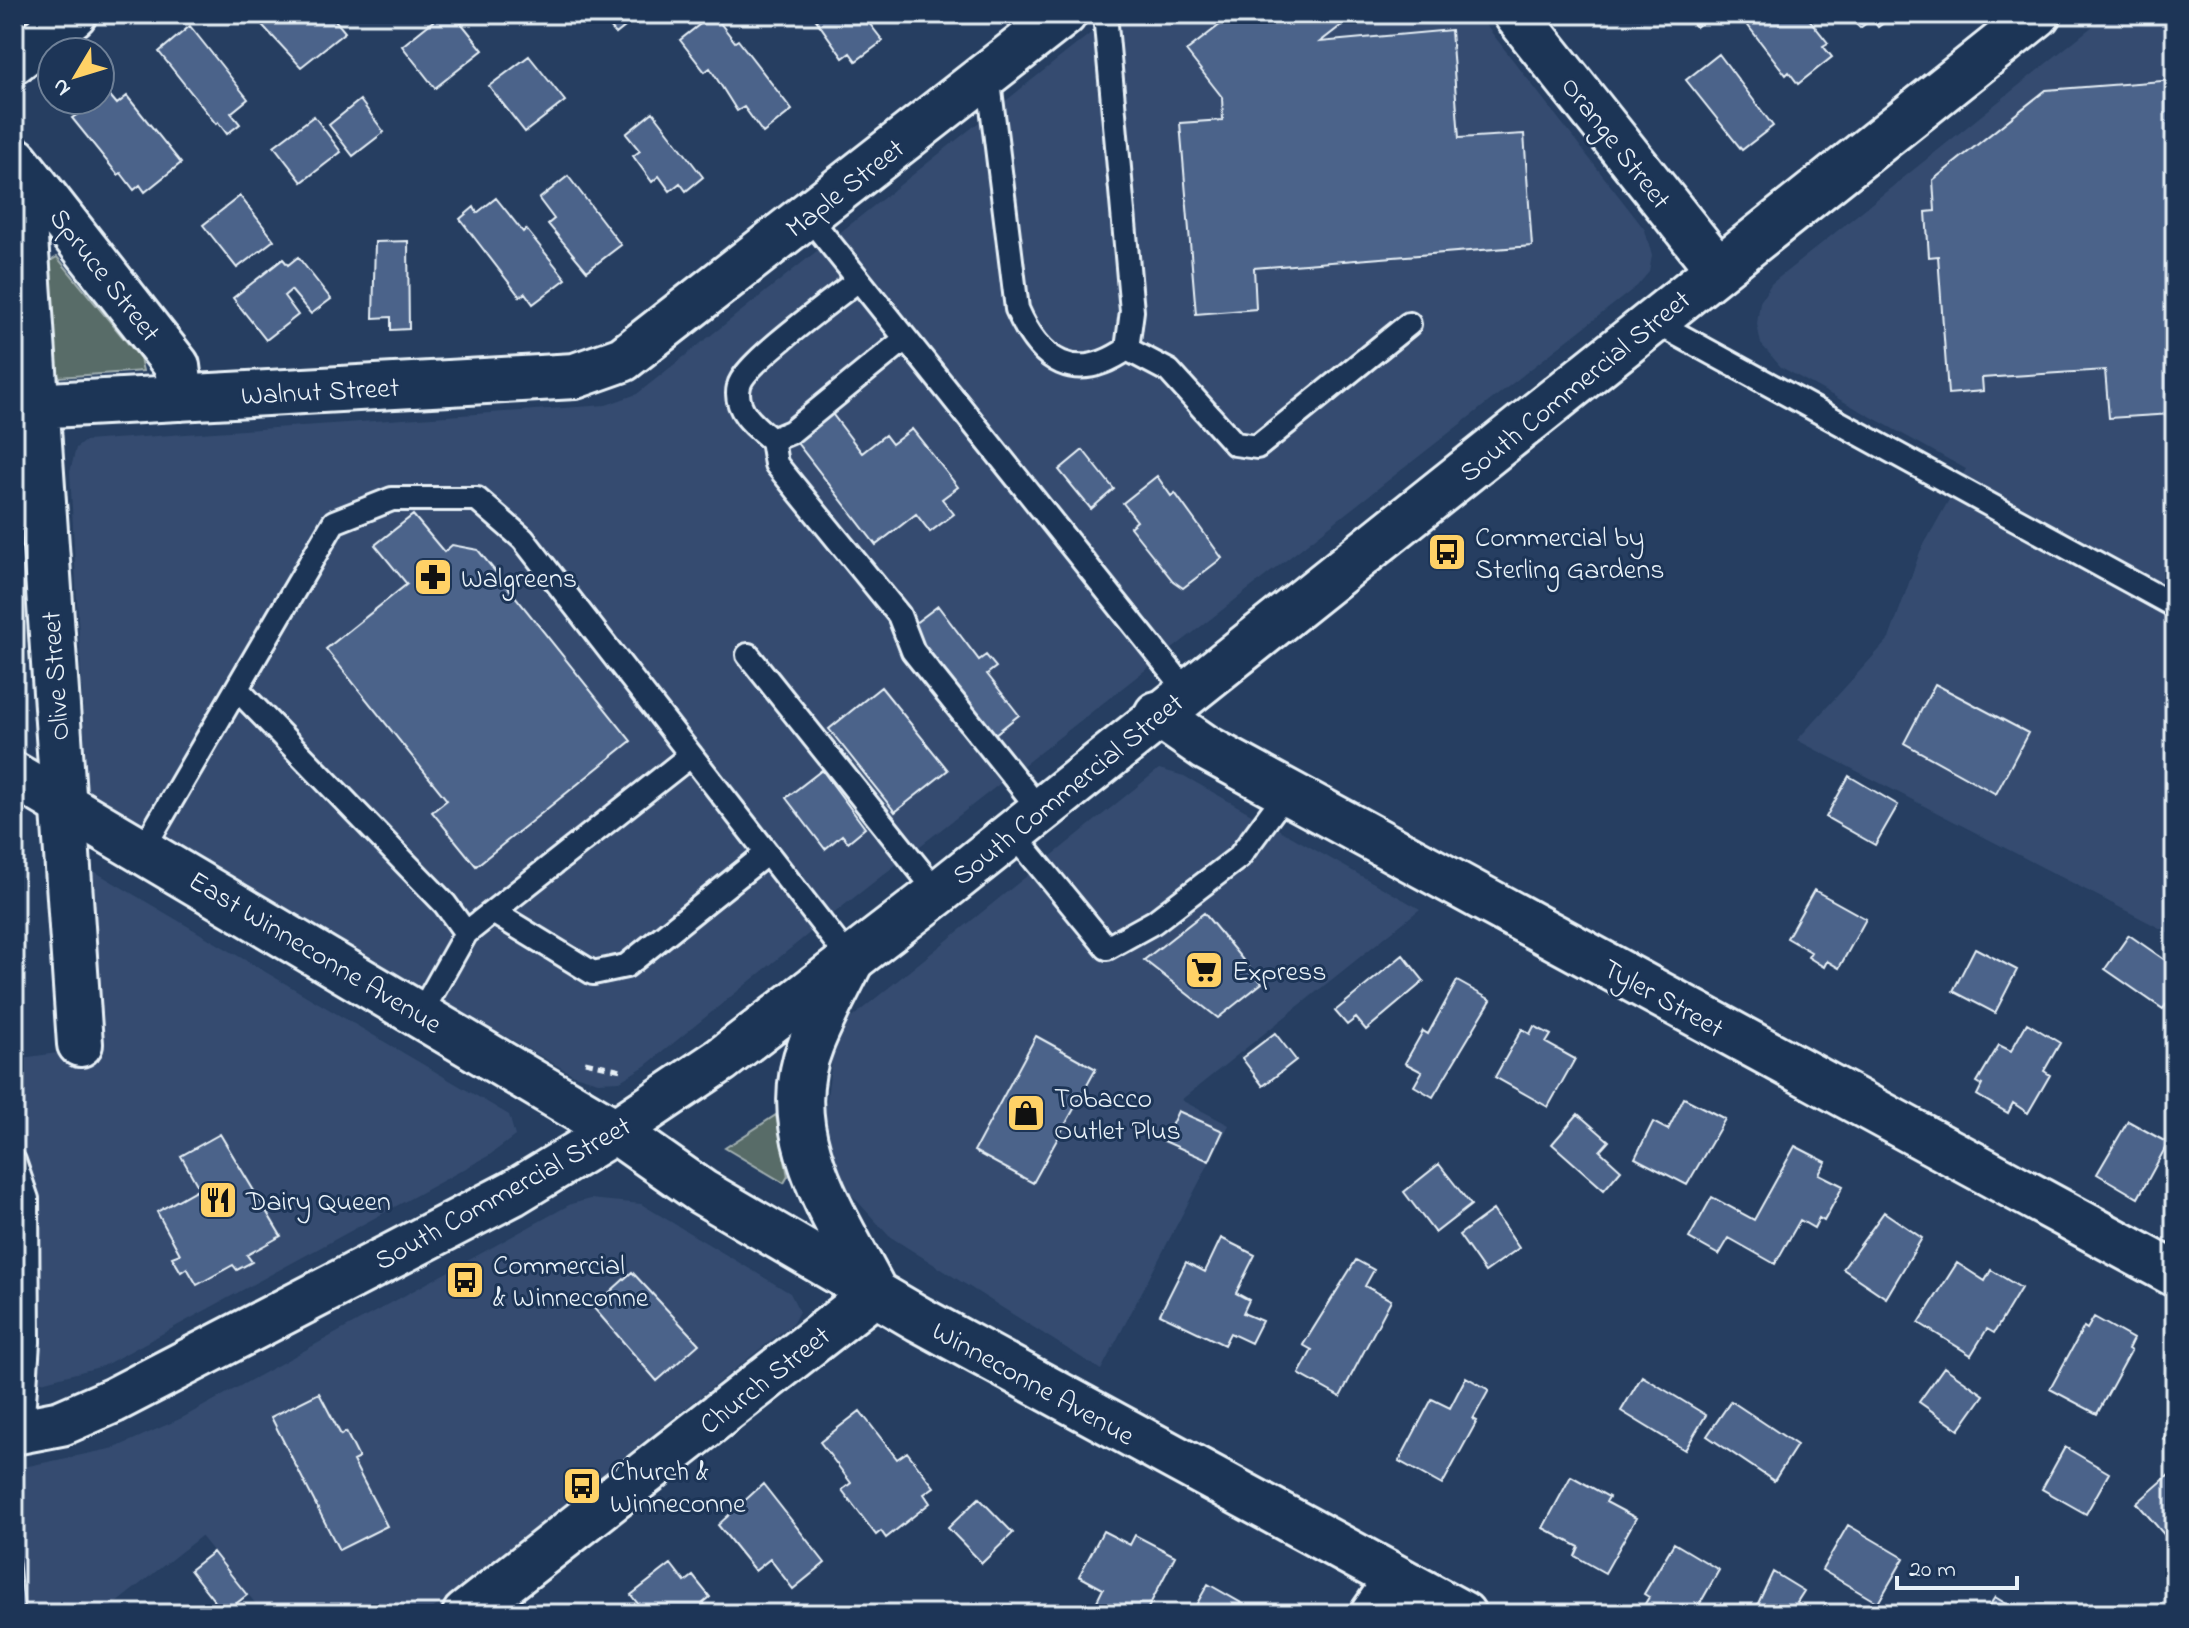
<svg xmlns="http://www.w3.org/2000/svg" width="2189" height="1628" font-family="'Indie Flower',sans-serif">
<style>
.built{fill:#354c70}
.green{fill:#586c67;stroke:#a0aeb0;stroke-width:2}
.building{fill:#4c648a;stroke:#e8f1f8;stroke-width:2}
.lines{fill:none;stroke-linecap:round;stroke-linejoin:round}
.service-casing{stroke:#e8f1f8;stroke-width:28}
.minor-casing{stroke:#e8f1f8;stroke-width:50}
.tertiary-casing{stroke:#e8f1f8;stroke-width:50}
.secondary-casing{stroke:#e8f1f8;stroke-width:50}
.primary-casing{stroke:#e8f1f8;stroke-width:50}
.path{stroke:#e8f1f8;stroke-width:5;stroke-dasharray:8 6;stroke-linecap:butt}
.service{stroke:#1d3557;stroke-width:22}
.minor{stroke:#1d3557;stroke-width:44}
.tertiary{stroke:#1d3557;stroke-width:44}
.secondary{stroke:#1d3557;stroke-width:44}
.primary{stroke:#1d3557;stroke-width:44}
.labels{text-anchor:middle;stroke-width:6;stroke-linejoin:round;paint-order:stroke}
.street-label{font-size:28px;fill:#e8f1f8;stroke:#1d3557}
.poi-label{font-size:28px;fill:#e8f1f8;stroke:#1d3557;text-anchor:start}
</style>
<rect width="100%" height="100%" fill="#263e61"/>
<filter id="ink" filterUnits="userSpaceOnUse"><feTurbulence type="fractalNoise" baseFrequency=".0125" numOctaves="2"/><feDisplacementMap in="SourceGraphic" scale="16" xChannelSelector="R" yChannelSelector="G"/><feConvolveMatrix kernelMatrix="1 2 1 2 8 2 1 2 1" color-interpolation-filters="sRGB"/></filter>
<g filter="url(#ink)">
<path class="built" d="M1115,14H1477L1645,230L1652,256L1649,272L1637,286L838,910L645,1066L620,1081L598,1082L574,1075L88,801L70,472L76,448L85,441L606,405L637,394Z
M2108,14H2175V936L1797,740L1889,639L1920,552L1966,469L1781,367L1761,344L1757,324L1760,302L1771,284Z
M1159,769L1184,776L1420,909L1181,1100L1229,1125L1101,1370L889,1236L850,1193L832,1161L823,1128L833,1052L838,1036L850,1019Z
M92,870L509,1115L515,1136L488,1156L103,1366L14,1389V1059L101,1047Z
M590,1199L641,1204L790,1293L799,1311L793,1323L426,1614H264L201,1536L102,1614H14V1469L115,1448L182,1418L571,1204Z"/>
<path class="green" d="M57,257L140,358L143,371L58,377L55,373L47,263Z
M776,1115L788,1176L784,1183L725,1148Z"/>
<path class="building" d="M252,14H330L345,32L301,67Z
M442,14H454L483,50L435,88L402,46Z
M599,14H631L635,19L616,34Z
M713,14L735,42L738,40L792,110L763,133L744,107L737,111L710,68L705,72L680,40Z
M812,14H862L883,41L856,61L850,53L843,58Z
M1234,14H1356L1320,42L1451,30L1459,138L1524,134L1532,246L1254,268L1256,309L1196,314L1180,123L1223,120L1222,97L1186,51Z
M1687,14H1713L1696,27Z
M1747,14H1805L1828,43L1823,46L1832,57L1798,84L1789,72L1786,75L1742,18Z
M1845,14H1885L1889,19L1878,27L1872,19L1860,28Z
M190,26L248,99L231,113L240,124L227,134L218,122L216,124L159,52Z
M1719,54L1773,126L1742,150L1686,80Z
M529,56L565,101L525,132L489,86Z
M2175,80V372L2169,373L2172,414L2109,418L2105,370L1982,378L1983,391L1948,394L1938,256L1929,257L1926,212L1935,211L1933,180L2046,90Z
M106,91L117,104L127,96L181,163L145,192L140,185L134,190L121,173L118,175L72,118L100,100Z
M360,100L384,132L353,156L329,125Z
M653,112L703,177L686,191L680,183L670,191L659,176L652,182L633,156L640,151L626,134Z
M314,116L341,152L302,182L274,146Z
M568,176L621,245L587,271L548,224L554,219L539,199Z
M240,196L274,240L237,268L203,225Z
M496,198L523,232L526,229L566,279L533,304L525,293L520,297L460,219L474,207L477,213Z
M408,241L409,329L391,330V317L373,318L375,242Z
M298,257L331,299L311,314L291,290L284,296L298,315L266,340L233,298L283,259L288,265Z
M830,411L862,453L885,435L892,444L912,429L958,487L942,499L954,514L930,532L916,514L876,545L794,439Z
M1083,450L1114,489L1091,509L1059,470Z
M1157,476L1171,496L1175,493L1222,558L1183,588L1173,581L1130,527L1137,521L1123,503Z
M413,515L444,552L452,545L478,550L631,741L476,866L432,812L447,800L326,649L407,584L375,545Z
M938,606L979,660L986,655L996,667L987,674L1019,715L990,738L941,680L947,676L910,627Z
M1935,684L2028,733L1996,794L1904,743Z
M881,687L948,770L895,812L829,729Z
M822,770L865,828L848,842L842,835L825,849L786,798Z
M1849,776L1898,805L1875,845L1826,817Z
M1814,890L1866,919L1839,968L1827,961L1824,967L1808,957L1811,952L1787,938Z
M1204,913L1262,983L1218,1018L1144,960Z
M2129,935L2175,967V992L2163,1009L2105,969Z
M1975,948L2017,970L1995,1013L1953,991Z
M1403,955L1424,981L1366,1030L1356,1018L1347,1025L1335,1011Z
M1457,981L1491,1000L1433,1097L1414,1086L1422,1072L1405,1063L1423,1031L1428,1034Z
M2027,1023L2060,1043L2044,1071L2050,1075L2028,1113L2013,1103L2008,1113L1977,1095L1982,1085L1977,1082L1999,1045L2011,1051Z
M1534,1026L1551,1035L1546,1043L1575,1059L1548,1107L1495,1077L1522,1029L1530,1034Z
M1275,1033L1296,1060L1263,1086L1242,1058Z
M1036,1036L1096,1069L1033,1183L974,1151Z
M1684,1098L1725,1119L1687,1185L1635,1158L1653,1122L1668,1130Z
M1178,1111L1223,1131L1209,1161L1164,1141Z
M1578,1114L1609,1141L1600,1151L1621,1170L1604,1190L1552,1144Z
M2128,1121L2168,1143L2138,1198L2097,1174Z
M220,1134L281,1236L247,1255L252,1262L237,1270L233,1265L197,1285L187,1268L181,1272L172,1257L180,1254L157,1212L199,1188L181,1156Z
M1795,1146L1826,1162L1819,1174L1843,1186L1824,1221L1819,1218L1814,1228L1800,1220L1775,1264L1729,1238L1719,1255L1689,1238L1712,1197L1754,1220Z
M1439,1164L1471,1205L1435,1233L1404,1192Z
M1493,1210L1519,1248L1485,1272L1459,1235Z
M1884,1212L1922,1238L1886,1298L1843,1269Z
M1221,1238L1255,1255L1236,1293L1249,1300L1243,1313L1262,1321L1251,1343L1230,1333L1224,1345L1160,1314L1186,1262L1205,1272Z
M1356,1260L1374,1270L1365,1286L1391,1300L1340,1397L1299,1374L1312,1350L1303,1345Z
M1957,1263L1985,1281L1991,1270L2021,1288L1994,1333L1987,1329L1971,1355L1919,1323Z
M632,1272L699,1344L657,1381L593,1307Z
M2094,1317L2133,1339L2128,1349L2131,1351L2097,1414L2050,1389L2084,1327L2087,1329Z
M1944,1367L1984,1395L1959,1430L1919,1402Z
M1642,1376L1706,1415L1685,1450L1621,1411Z
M1466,1377L1489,1390L1473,1419L1477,1421L1442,1485L1399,1461L1432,1399L1450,1408Z
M319,1393L341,1435L346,1432L359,1458L353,1461L387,1526L339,1550L271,1417Z
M1731,1401L1797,1445L1774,1481L1707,1436Z
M860,1411L897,1459L907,1452L934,1487L924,1494L930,1503L886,1538L881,1531L876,1535L842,1490L851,1483L820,1442Z
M2175,1418V1446L2163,1439Z
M2065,1447L2109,1473L2086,1514L2042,1489Z
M2170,1474L2175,1479L2173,1545L2137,1503Z
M1571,1476L1609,1497L1606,1502L1636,1518L1605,1573L1575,1556L1579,1547L1543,1528Z
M763,1484L825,1563L793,1589L770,1559L755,1571L718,1525Z
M979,1498L1013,1533L982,1563L948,1528Z
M14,1514L25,1614H14Z
M1848,1525L1904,1558L1878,1603L1822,1570Z
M1103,1531L1130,1545L1135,1535L1175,1556L1145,1614H1113L1095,1605L1103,1589L1079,1576Z
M1674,1543L1719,1570L1694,1614H1656L1643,1607L1649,1597L1644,1594Z
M213,1552L247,1595L224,1613L190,1570Z
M671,1564L685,1582L693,1576L710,1597L703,1603L712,1614H646L631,1595Z
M1773,1572L1804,1591L1797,1602L1812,1611L1810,1614H1753Z
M1208,1584L1243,1604L1238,1614H1191Z
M1995,1597L2023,1614H1984Z"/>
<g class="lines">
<g class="service-casing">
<path id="service" d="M988,74L1017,309C1040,362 1075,385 1127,349L1132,311L1105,14
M808,216L1187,691
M858,280C837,297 743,364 739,386C733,410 756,427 772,440L791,432L905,339
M1655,322L2175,606
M1127,349L1169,371L1235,444L1257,447L1409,324
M772,440L776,464L899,615L913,651L1040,810
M748,655L938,893
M237,689L445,904L466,933L421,1013
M1012,832L1107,948L1154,922L1239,857L1287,792
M143,849L334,522L392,499H477L523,539L851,961
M493,912L593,973L626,966L767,853
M466,933L691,755
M14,1161L27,1199L28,1342L22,1432"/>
</g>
<g class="minor-casing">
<path id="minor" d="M1516,14L1718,269
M14,61L74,14
M16,160L177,366L181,398
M20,165L80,1044
M14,407L575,376L623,359L1064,14
M1157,714L1206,748L2175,1274
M1373,1614L1397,1579"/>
</g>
<g class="tertiary-casing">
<path id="tertiary" d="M465,1614L875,1293"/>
</g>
<g class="secondary-casing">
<path id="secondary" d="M14,775L615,1131L721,1060L938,893L2038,14"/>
</g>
<g class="primary-casing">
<path id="primary" d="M851,961C838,988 822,1016 811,1044C775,1133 836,1217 875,1293
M14,1432L61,1423L114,1400L513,1193L615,1131L702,1192L919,1319L1463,1614"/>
</g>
<path class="path" d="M585,1062L626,1071"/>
<use href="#service" class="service"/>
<use href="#minor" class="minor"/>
<use href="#tertiary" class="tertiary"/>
<use href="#secondary" class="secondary"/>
<use href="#primary" class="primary"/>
</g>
</g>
<defs>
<g id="bus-square" transform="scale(2)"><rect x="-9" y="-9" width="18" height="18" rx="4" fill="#ffd166" stroke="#1d3557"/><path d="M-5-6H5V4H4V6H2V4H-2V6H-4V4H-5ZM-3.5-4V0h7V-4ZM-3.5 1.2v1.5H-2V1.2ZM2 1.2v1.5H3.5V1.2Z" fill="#111"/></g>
<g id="pharmacy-square" transform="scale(2)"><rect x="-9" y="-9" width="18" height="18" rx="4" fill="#ffd166" stroke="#1d3557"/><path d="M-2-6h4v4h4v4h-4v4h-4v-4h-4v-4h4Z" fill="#111"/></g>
<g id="supermarket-square" transform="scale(2)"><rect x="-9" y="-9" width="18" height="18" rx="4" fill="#ffd166" stroke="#1d3557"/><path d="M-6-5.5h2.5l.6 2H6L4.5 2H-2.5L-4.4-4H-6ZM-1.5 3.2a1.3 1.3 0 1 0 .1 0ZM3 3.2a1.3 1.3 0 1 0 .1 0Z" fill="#111"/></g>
<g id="shop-square" transform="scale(2)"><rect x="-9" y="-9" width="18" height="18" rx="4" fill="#ffd166" stroke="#1d3557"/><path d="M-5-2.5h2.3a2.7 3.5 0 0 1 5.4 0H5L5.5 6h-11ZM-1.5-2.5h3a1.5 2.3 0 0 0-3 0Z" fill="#111"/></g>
<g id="restaurant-square" transform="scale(2)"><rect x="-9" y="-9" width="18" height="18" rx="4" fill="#ffd166" stroke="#1d3557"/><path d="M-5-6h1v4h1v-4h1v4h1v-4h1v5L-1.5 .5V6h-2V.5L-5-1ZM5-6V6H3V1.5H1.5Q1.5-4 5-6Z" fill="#111"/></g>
</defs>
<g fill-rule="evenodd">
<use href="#bus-square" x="1447" y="552"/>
<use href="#pharmacy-square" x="433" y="577"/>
<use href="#supermarket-square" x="1204" y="970"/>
<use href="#shop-square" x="1026" y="1113"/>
<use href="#restaurant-square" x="218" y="1200"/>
<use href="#bus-square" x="465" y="1280"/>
<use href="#bus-square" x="582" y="1486"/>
</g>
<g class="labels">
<g class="street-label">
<text transform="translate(1617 142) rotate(52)" y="10">Orange Street</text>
<text transform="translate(844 187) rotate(-38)" y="10">Maple Street</text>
<text transform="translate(106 274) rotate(52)" y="10">Spruce Street</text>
<text transform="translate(1574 385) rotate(-39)" y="10">South Commercial Street</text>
<text transform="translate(320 390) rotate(-3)" y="10">Walnut Street</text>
<text transform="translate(54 676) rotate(-94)" y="10">Olive Street</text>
<text transform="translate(1067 788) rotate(-39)" y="10">South Commercial Street</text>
<text transform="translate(316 951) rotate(31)" y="10">East Winneconne Avenue</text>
<text transform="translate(1664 997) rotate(29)" y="10">Tyler Street</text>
<text transform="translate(502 1192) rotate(-29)" y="10">South Commercial Street</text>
<text transform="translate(764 1379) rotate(-38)" y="10">Church Street</text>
<text transform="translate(1034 1382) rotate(29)" y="10">Winneconne Avenue</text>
</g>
<g class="poi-label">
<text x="1475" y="546">Commercial by<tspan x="1475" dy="32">Sterling Gardens</tspan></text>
<text x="461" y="587">Walgreens</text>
<text x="1232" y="980">Express</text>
<text x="1054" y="1107">Tobacco<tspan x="1054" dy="32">Outlet Plus</tspan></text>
<text x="246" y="1210">Dairy Queen</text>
<text x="493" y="1274">Commercial<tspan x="493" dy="32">&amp; Winneconne</tspan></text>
<text x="610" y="1480">Church &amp;<tspan x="610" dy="32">Winneconne</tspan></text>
</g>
</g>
<rect width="2189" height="1628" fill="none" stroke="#1d3557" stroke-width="48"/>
<rect x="24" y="24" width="2141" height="1580" fill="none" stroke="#e8f1f8" stroke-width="3" filter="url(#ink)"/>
<g transform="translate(76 76) rotate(232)"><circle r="38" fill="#1d3557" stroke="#6e8097" stroke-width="2"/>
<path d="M0-6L14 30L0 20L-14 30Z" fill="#ffd166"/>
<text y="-12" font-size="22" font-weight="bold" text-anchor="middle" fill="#e8f1f8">N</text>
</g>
<path d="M1897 1576v12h120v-12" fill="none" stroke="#e8f1f8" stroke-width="4"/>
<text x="1909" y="1576" font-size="24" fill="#e8f1f8" stroke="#1d3557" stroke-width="6" paint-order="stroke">20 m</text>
</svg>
